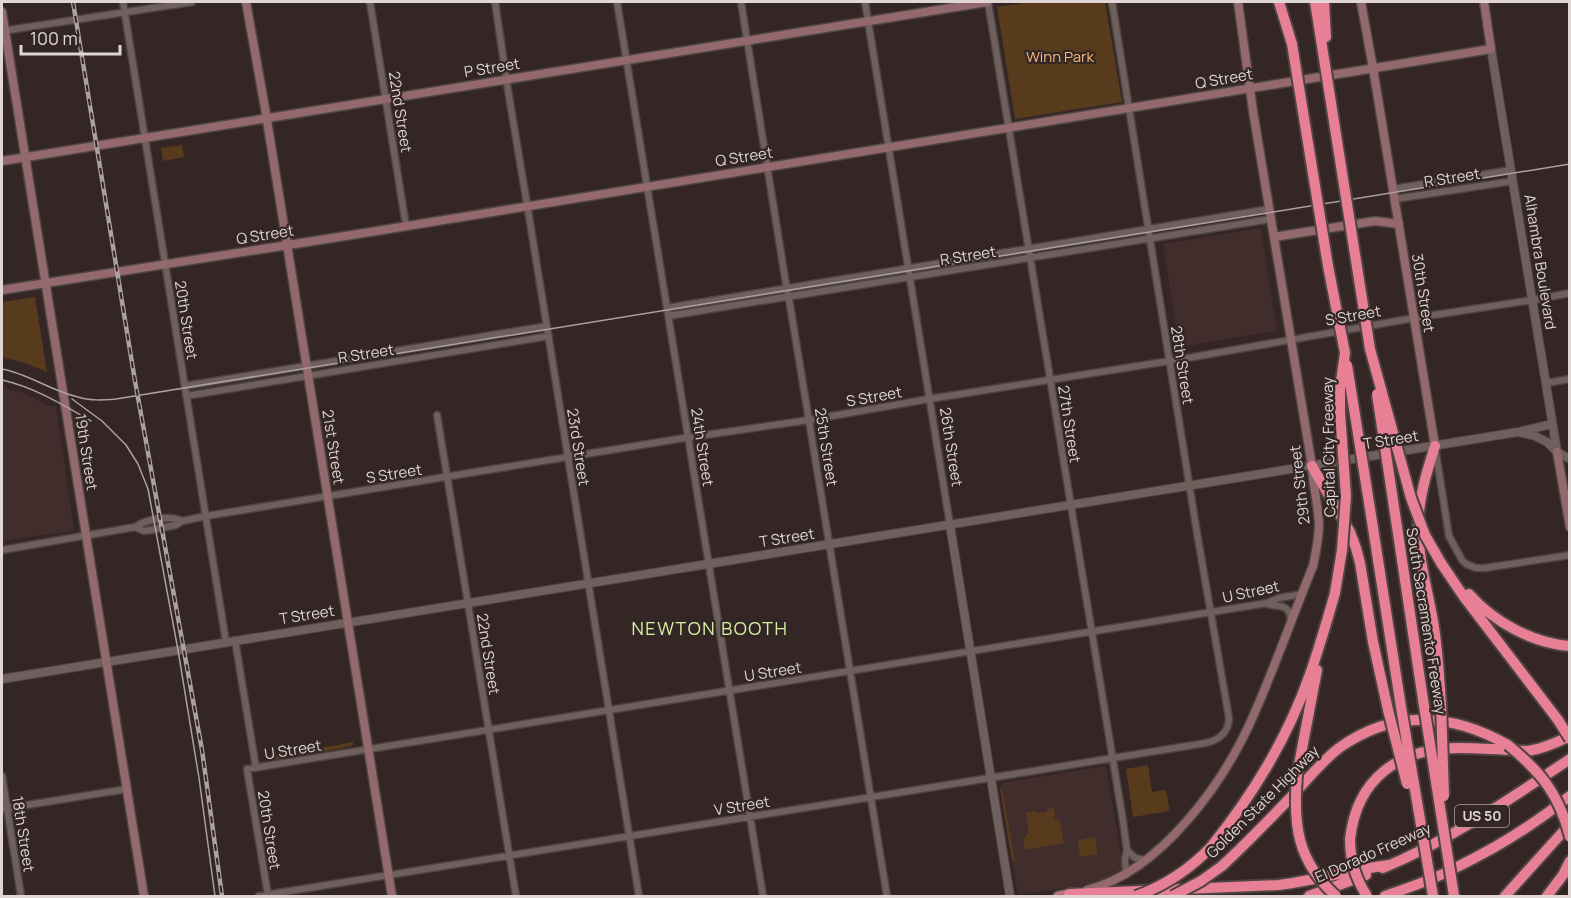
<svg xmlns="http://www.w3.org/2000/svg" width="1571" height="898" font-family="Manrope,sans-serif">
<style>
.built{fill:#412d2b}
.green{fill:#583b1c}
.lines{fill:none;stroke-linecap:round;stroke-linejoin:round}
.minor-casing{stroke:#4d4341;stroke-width:9}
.tertiary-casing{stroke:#4d4341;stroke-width:10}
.secondary-casing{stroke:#4d4341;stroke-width:11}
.primary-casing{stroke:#4d4341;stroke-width:12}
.motorway-casing{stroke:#4d4341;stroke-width:14}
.minor{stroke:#6f605e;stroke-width:6}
.tertiary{stroke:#6f605e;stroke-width:8}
.secondary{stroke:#93696e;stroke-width:8}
.primary{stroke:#b7737f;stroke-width:9}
.motorway{stroke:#e77f95;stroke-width:10}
.tram{stroke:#aba1a0;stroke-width:1.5}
.rail-casing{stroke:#aba1a0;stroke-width:4.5}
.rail{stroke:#332624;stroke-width:2;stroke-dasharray:7;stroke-linecap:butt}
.motorway-bridge-casing{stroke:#4d4341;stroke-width:14;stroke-linecap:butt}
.motorway-bridge{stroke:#e77f95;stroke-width:10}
.labels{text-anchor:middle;stroke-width:4.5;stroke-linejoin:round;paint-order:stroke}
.shield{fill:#332624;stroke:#aba1a0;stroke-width:1.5}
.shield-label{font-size:14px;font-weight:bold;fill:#dfd6d5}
.park-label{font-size:15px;fill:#f8ba7c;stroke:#332624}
.street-label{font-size:15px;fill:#dfd6d5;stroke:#332624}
.quarter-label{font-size:18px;letter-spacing:1.5px;fill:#d6f0a5;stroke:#332624}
</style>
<rect width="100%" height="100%" fill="#332624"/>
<path class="built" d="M1261,228L1277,331L1179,347L1163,244Z
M2,387L26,394L49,406H56L74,531L2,541Z
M1106,766L1123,866L1122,872L1117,876L1096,883L1018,895L1001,783Z"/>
<path class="green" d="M1031,2H1105L1122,102L1015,119L997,7Z
M182,145L184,157L163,161L161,148Z
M35,297L47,372L25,363L2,357V302Z
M353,742V745L343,748L267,761V759L270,757Z
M1148,765L1152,792L1166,790L1170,811L1133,817L1126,769Z
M1000,788H1002L1015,862L1012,861Z
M1054,808L1055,817L1053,818V819H1059L1064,843L1025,850L1023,839L1026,838V835L1029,833L1026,813L1036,811L1037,813L1047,812V809Z
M1095,837L1098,854L1080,857L1078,842L1079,840Z"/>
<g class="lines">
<g class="minor-casing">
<path id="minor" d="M123,2L226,642
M370,2L406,226
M495,2L508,90L528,210L639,896
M617,2L763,896
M741,2L785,278L790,305L887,896
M865,2L950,525
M988,2L1123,821L1127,850L1125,859L1126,874
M2,31L192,2
M1393,189L1511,170
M1395,199L1513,181
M667,308L1270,209
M668,316L1271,219
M1546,383L1570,379
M185,386L547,326
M186,396L549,336
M437,415L516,896
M1436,453L1449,536L1462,560L1466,564L1476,568H1485L1570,555
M135,527L144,531L151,530L176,525L182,521L206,516L678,439L809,420L929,399L1182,359L1414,318L1533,300L1570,293
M2,550L135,527C147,519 169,515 182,521
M1267,604C1280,608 1289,602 1291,621
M235,640L256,768
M2,776L21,896
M2,809L127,789
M1127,850L1135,858L1145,860
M268,895L247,769L1267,603L1279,598L1302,594
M259,896L1206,743C1219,740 1229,732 1229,718L1197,533L1112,2"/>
</g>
<g class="tertiary-casing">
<path id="tertiary" d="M1491,49L1557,451
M1522,431L1552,424
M950,525L1010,896
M2,679L1518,432L1535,436L1547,442L1557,452L1570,459"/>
</g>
<g class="secondary-casing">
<path id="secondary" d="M246,2L265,108L392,896
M1361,2L1373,68L1435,446
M2,12L144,896
M2,161L987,2
M1274,237L1375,221L1399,224
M2,290L358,234L1491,49L1484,2
M1557,452L1570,527
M1087,890C1162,871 1226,780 1255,712C1276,664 1293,615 1313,566C1316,552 1319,538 1319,524C1318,504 1313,486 1312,466L1253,111L1238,2"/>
</g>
<g class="primary-casing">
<path id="primary" d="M1058,896L1069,894"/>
</g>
<g class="motorway-casing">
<path id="motorway" d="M1279,2L1292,44
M1315,2L1325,65
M1324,2L1326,37
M1435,446C1428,468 1421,490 1419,513C1415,549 1427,586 1433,621C1438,649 1439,676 1441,704
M1312,466L1350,532L1356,548L1360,563L1373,642L1388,710
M1394,507L1424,706
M1371,515L1401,707
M1441,563L1464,597L1558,720
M1469,594C1494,622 1532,643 1570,646
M1297,775L1317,670
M1350,839C1357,778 1399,748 1459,748C1482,748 1505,750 1528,751C1543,749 1556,743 1570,736
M1211,847C1252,796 1287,739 1309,677C1319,649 1327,621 1335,593
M1222,866C1246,844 1268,821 1291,797C1306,781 1321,762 1339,748C1394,709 1452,713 1508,745
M1383,868C1450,840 1510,799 1570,759
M1069,894L1279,885C1316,880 1352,870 1389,865
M1309,896L1366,875
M1385,896C1410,887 1436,879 1459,866C1498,847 1536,823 1570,796
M1505,896L1570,824
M1547,896L1563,875L1570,861"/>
</g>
<use href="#minor" class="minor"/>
<use href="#tertiary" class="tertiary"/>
<use href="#secondary" class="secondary"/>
<use href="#primary" class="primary"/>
<use href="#motorway" class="motorway"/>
<path class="tram" d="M2,369C29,374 51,391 78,397C90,401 103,400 116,399L1570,164
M2,380C34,387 63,405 91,421
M72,399L102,421L126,445L138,464L148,489L178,650L199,778L215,896"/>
<g class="rail-casing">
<path id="rail" d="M73,2L135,381L202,750L222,896"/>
</g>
<use href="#rail" class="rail"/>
<g class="motorway-bridge-casing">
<path id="motorway-bridge" d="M1292,44L1328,266L1345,353L1340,388V412L1346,496L1342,550L1335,593
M1325,65L1370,349L1411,498L1425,535L1441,563
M1347,365L1371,515
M1377,394L1394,507
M1441,704L1444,796
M1424,706L1454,896
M1401,707L1433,896
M1388,710L1407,784
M1558,720L1570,739
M1508,745C1541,772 1559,794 1570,837
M1297,775C1293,825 1297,861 1336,896
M1350,839C1350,860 1355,878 1367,896
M1136,896C1164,886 1190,869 1211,847
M1173,896L1201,881L1222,866"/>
</g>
<use href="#motorway-bridge" class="motorway-bridge"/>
</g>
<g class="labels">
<rect class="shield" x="1455" y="805" width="54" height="22" rx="4.5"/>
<g class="shield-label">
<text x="1482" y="821">US 50</text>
</g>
<g class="park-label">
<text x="1060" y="62">Winn Park</text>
</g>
<g class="street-label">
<text transform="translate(492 68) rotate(-9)" y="5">P Street</text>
<text transform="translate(1224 79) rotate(-10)" y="5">Q Street</text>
<text transform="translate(400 112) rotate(81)" y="5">22nd Street</text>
<text transform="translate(744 157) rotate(-9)" y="5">Q Street</text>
<text transform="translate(1452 178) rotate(-9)" y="5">R Street</text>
<text transform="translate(265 235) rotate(-9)" y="5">Q Street</text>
<text transform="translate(968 256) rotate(-9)" y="5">R Street</text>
<text transform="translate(1540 262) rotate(81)" y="5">Alhambra Boulevard</text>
<text transform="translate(1423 293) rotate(81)" y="5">30th Street</text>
<text transform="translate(1353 316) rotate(-10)" y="5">S Street</text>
<text transform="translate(186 320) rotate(81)" y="5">20th Street</text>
<text transform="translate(366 354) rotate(-9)" y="5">R Street</text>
<text transform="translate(1182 365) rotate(81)" y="5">28th Street</text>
<text transform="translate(874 397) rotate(-10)" y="5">S Street</text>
<text transform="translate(1069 424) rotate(81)" y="5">27th Street</text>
<text transform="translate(1391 440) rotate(-9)" y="5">T Street</text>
<text transform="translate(333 447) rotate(81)" y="5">21st Street</text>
<text transform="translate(578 447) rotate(81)" y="5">23rd Street</text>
<text transform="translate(702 447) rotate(81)" y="5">24th Street</text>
<text transform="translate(826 447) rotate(81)" y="5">25th Street</text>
<text transform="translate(951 447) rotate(81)" y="5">26th Street</text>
<text transform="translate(1329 447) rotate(-91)" y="5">Capital City Freeway</text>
<text transform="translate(86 452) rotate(81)" y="5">19th Street</text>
<text transform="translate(394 474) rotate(-9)" y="5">S Street</text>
<text transform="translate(1300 485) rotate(-97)" y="5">29th Street</text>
<text transform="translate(787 538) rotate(-9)" y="5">T Street</text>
<text transform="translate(1251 592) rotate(-12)" y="5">U Street</text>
<text transform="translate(307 615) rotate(-9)" y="5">T Street</text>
<text transform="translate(1426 621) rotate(81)" y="5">South Sacramento Freeway</text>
<text transform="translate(488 654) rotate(81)" y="5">22nd Street</text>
<text transform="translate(773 672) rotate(-9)" y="5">U Street</text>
<text transform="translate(293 750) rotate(-9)" y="5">U Street</text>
<text transform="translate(1263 802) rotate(-45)" y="5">Golden State Highway</text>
<text transform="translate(742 806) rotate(-9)" y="5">V Street</text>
<text transform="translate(269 830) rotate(81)" y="5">20th Street</text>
<text transform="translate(23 834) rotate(81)" y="5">18th Street</text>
<text transform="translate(1373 853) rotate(-24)" y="5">El Dorado Freeway</text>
</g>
<g class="quarter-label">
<text x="710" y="635">NEWTON BOOTH</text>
</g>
</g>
<rect width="1571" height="898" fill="none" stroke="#dfd6d5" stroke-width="6"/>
<path d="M21 45v9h99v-9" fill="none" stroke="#dfd6d5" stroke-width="3"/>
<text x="30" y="45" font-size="18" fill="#dfd6d5" stroke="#332624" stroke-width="4.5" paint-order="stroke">100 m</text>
</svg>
